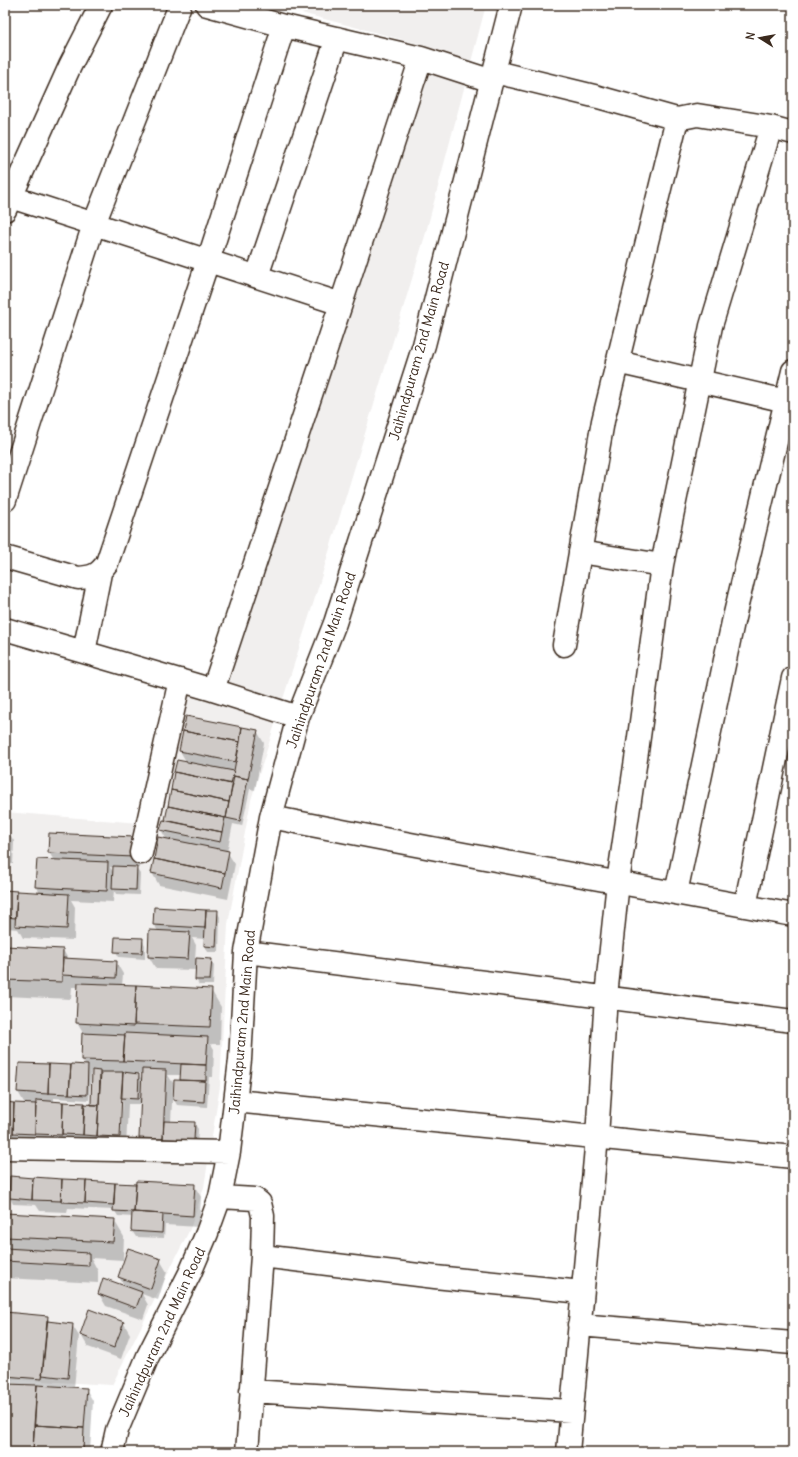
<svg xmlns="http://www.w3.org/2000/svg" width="798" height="1457" font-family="Delius,sans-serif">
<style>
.built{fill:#f1efee}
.shadow{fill:#0003;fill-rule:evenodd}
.building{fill:#cfcac7;stroke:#3b2a1e}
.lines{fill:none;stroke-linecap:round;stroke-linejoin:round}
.minor-casing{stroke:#3b2a1e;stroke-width:25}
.minor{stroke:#fff;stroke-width:22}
.labels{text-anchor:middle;stroke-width:3;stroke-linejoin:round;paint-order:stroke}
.street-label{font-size:14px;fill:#3b2a1e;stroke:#fff}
</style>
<rect width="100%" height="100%" fill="#fff"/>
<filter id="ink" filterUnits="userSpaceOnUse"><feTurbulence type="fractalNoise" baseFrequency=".025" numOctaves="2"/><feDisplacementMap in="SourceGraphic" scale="8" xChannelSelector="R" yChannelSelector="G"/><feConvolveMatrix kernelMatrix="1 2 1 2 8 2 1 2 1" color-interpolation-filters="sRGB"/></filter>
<g filter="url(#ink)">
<path class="built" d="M291,5H486L425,236L314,601L251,800L228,924L220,1086L204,1187L190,1229L112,1385L5,1379V812L152,824L185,688L218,700L419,44L290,10Z"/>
<path class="shadow" d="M257,731L264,743L255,790L250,789L242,826L233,824L227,852L235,864L228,899L159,885L152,873L167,840L161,830L163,821H166L177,761L187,763L180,751Z
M5,829L7,830L14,841L13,864H5Z
M140,849L139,868H136L140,874L139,895L116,894L114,890L113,902L71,900L75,907L74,940L23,938L18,929L5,928V892L40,894L37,887L54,861L49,852ZM110,867H114V874Z
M155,908L217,911L220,917L219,952H208L205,946V939L192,938L196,945L195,959L211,960L214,966L213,985H199L196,979V970L156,969L149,957L158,931L154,925Z
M142,939L145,945V959L119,957L116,952Z
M5,947L63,950L68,959L116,962L123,974L122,986L211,990L221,1007L220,1044H211L214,1049L213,1077H209L207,1107L177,1105L174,1100L181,1081V1075H168L173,1083L171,1122L194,1123L198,1129L197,1146L147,1149L140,1138L142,1104H128L126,1149L5,1144V1104H25L18,1092L86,1066L82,1059L83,1033L77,1023L79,987H72L71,999L5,996ZM91,1071H93L91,1106L54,1102V1098L89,1100ZM138,1073L143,1074V1082ZM121,1096L123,1098L120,1142H118Z
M11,1178L62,1180L135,1185H194L201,1197L199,1227L165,1225L164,1238L136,1237L132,1231L133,1217L118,1216L114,1210L68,1208L67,1212L40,1211L36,1205L13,1204L10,1198Z
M5,1183L8,1188L7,1214L114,1220L124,1237L123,1260L91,1258L98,1271V1283L5,1278Z
M160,1260L167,1272L158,1300L142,1294L148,1305L143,1319L106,1306L99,1294L125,1287L119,1277Z
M5,1313L47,1317L51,1323L72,1325L79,1336L74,1388L86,1389L93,1401L90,1452H5Z
M123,1322L130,1334L121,1359L88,1347L81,1335Z"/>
<path class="building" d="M186,716L242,727L240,742L183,731Z
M242,727L258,730L248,779L233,776Z
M183,731L240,742L236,762L179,751Z
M177,760L234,771L231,784L174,772Z
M174,772L233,784L229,802L171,790Z
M234,776L248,779L240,821L226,818Z
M171,790L229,802L226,818L168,806Z
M168,806L225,818L222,832L165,820Z
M163,820L222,832L220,842L160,830Z
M5,828L7,829L6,853H5Z
M49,833L134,837L133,857L48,853Z
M158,837L229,851L225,873L154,859Z
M37,859L108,862L107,891L35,887Z
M154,859L225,873L222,888L151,873Z
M113,866L137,867L136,890L112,889Z
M5,890L17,891L16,918L5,917Z
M17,891L69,894L67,929L15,926Z
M154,907L206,910L205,928L153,925Z
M206,910H218L216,947L204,946Z
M149,930L190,932L188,959L148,957Z
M115,937L143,938L142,953L114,952Z
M5,946L63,949L62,982L5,980Z
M63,958L117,961L116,978L62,975Z
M196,958L212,959L210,980H195Z
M78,983L136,985L134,1026L76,1023Z
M136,985L212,989L210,1027L134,1024Z
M82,1033L125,1035L123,1061L81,1060Z
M125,1033L208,1037L206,1065L123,1061Z
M19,1063L49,1064L48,1094L17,1092Z
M49,1064L71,1065L69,1094L48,1093Z
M71,1064L88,1065L87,1095L69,1094Z
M181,1064L206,1065V1081L180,1080Z
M142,1069L166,1070L163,1139L139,1138Z
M92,1070L100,1071L99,1105H91Z
M101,1072H123L120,1137L97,1136Z
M123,1072L139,1074L138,1099L121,1098Z
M174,1080L205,1081L204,1102L173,1100Z
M36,1100L63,1102L62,1135L35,1134Z
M5,1102L14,1103L13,1134H5Z
M63,1102L85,1103L83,1135L62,1134Z
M14,1103L36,1104L35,1134L13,1133Z
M84,1104L99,1105L97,1136L83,1135Z
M164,1121L195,1122L194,1140L163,1139Z
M10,1176L33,1178L32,1200L9,1198Z
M33,1177L62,1179L61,1201L32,1200Z
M62,1179L86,1180L85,1203L61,1202Z
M86,1181L115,1183L114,1205L85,1203Z
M136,1181L195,1184L193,1216L134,1212Z
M115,1183L136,1184L134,1212L113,1211Z
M132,1212L163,1214L162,1233L131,1231Z
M5,1213L115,1219L113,1242L5,1237Z
M5,1248L89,1253V1266L5,1261Z
M128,1248L161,1259L151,1289L118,1277Z
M103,1278L142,1292L136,1308L98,1294Z
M89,1309L124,1322L114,1348L80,1335Z
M5,1312L48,1316L42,1379L5,1376Z
M47,1321L73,1324L68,1378L42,1375Z
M5,1384L37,1385L33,1452L5,1451Z
M37,1385L87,1388L84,1428L34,1425Z
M34,1425L84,1428L83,1452H33Z"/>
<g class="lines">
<g class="minor-casing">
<path id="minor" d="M207,5L284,26L421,58L492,81
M495,72L598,97L677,119
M11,197L70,66L101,5
M5,210L11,197L341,304L213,690
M257,276L337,38
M341,304L421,58
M617,362L786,401
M5,500L94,224L180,5
M580,552L662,565
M5,557L78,578C93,577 98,575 107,563L208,261L284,26
M5,629L213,690L298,717
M564,645L603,421L677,119L697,115L771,127L793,133
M84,652L100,573
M271,817C445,852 619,882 793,915
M141,853L180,680
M676,893L733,622L793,371
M745,906L793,678
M246,952L793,1021
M235,1101L793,1157
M5,1148L229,1152
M220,1197L255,1199L260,1203L263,1216L262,1256L247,1452
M262,1256L435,1277L582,1292
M579,1325L793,1343
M251,1391L571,1411
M112,1452L117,1430L148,1356L190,1273L207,1233L220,1197L229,1152L240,1060L246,952L271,817L298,717L335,623L424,345L511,5
M568,1452L597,1137L606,996L618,882L637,752L662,565L711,326L771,127"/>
</g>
<use href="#minor" class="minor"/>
</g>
</g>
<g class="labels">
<g class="street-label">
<text transform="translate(419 351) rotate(-74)" y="5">Jaihindpuram 2nd Main Road</text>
<text transform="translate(321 660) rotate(-71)" y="5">Jaihindpuram 2nd Main Road</text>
<text transform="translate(242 1022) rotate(-85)" y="5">Jaihindpuram 2nd Main Road</text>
<text transform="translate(162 1332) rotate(-65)" y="5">Jaihindpuram 2nd Main Road</text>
</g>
</g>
<rect width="798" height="1457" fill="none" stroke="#fff" stroke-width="20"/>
<rect x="10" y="10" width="778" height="1437" fill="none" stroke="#3b2a1e" stroke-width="1.5" filter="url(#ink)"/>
<g transform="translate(760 38) rotate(281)" stroke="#ffffff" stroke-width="3" paint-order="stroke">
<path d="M0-3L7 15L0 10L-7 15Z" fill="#3b2a1e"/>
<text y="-6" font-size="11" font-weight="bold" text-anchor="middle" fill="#3b2a1e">N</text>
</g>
</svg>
